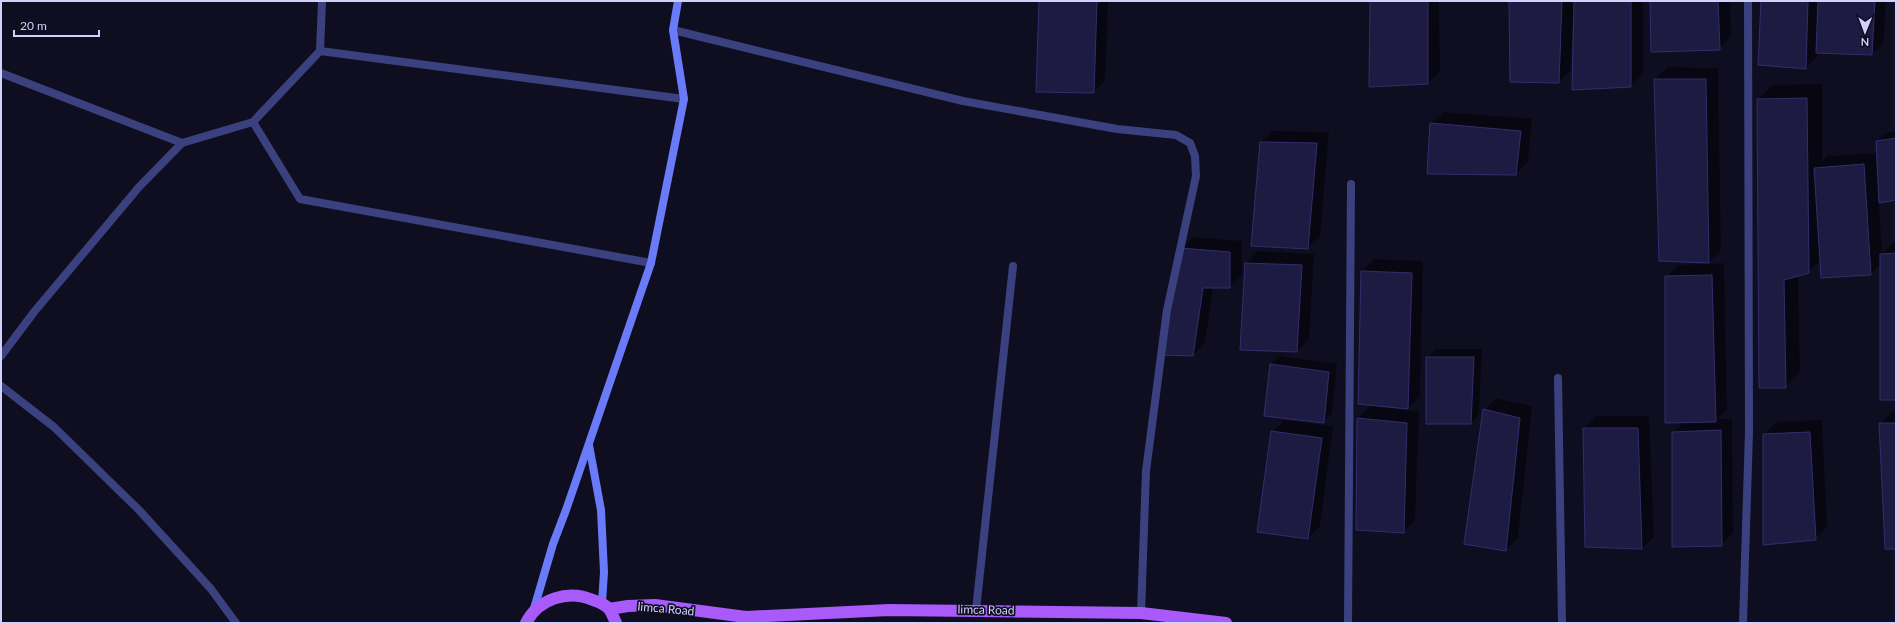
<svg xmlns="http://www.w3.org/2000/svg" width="1897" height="624" font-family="Lato,sans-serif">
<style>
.shadow{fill:#0007}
.building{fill:#1d1b42;stroke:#312e6d}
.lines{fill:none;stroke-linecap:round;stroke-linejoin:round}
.street{stroke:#3b417f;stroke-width:8}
.secondary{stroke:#6a7bfa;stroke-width:8}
.primary{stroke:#a85bfa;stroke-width:12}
.labels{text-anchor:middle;stroke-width:3.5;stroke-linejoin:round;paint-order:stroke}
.street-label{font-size:12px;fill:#d0d1fd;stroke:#0f0e21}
</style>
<rect width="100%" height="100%" fill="#0f0e21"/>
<path class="shadow" d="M1040,1H1108L1105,81L1093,92Z
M1371,1H1439L1440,71L1428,83L1370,86Z
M1510,1H1643V74L1631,86L1572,28L1571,70L1559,82Z
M1651,1H1730L1731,37L1719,49Z
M1762,1H1886L1884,42L1872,54L1818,52V56L1806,68Z
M1667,67L1718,68L1721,250L1709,262L1655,79Z
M1822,84V161L1827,156L1876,153L1877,173H1879L1877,141L1886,133L1896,131V199L1879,202L1882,254L1893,243H1896V252L1891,253V255L1896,254V399L1881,264L1871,274L1821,260L1808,272L1798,275L1800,373L1785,387L1758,99L1773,85Z
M1443,112L1532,119L1528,162L1516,174L1431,124Z
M1272,131L1329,132L1320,237L1308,248L1252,245L1260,143Z
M1193,237L1242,241V275L1230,287H1213L1205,343L1193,355L1181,249Z
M1258,251L1314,254L1309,339L1297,351L1246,263Z
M1374,259L1423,261L1420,396L1406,410L1419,411L1415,520L1403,532L1357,529L1358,418L1370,406L1405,410V408L1359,403L1362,271Z
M1724,263L1727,410L1717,419H1732L1733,533L1721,545L1673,432L1683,422L1666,277L1678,265Z
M1435,349H1482L1479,415L1471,423L1427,358Z
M1279,356L1337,364L1332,414L1323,422L1271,364Z
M1496,398L1532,406L1518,538L1506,550L1484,410Z
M1892,412H1896V548L1880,424Z
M1596,416H1649L1654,537L1642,548L1584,428Z
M1284,420L1333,426L1320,526L1308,538L1272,432Z
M1822,420L1827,527L1815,539L1764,434L1776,422Z"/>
<path class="building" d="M1039,1H1097L1094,93L1036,92Z
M1370,1H1428V84L1369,87Z
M1509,1H1562L1559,83L1510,82Z
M1574,1H1631V87L1572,90Z
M1650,1H1718L1720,50L1651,52Z
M1761,1H1808L1806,69L1758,65Z
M1818,1H1875L1872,55L1816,53Z
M1654,79H1706L1709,263L1659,261Z
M1807,98L1809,273L1784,280L1786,388H1759L1757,99Z
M1430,123L1521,131L1516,175L1427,174Z
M1896,138V200L1879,203L1876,141Z
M1260,142L1317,143L1308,249L1251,246Z
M1864,164L1871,275L1821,278L1814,168Z
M1181,248L1230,252V288H1203L1193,356L1161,355Z
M1896,253V400H1880V254Z
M1245,263L1302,265L1297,352L1240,350Z
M1361,271L1412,273L1408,409L1358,404Z
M1712,275L1716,422L1665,423V276Z
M1426,357H1474L1471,424H1426Z
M1270,364L1329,372L1324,423L1264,416Z
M1483,409L1520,418L1506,551L1464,544Z
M1357,418L1407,423L1404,533L1356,530Z
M1879,423H1896V549H1885Z
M1583,428H1638L1642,549L1585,547Z
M1721,430L1722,546L1672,547V432Z
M1271,431L1322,438L1308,539L1257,532Z
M1810,432L1816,540L1763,545V434Z"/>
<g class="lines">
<path class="street" d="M673,30L963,101L1117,129L1176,135L1190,143L1195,156L1196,176L1167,310L1146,471L1141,613
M320,51L684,99
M1,73L182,143
M253,122L300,199L651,263
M1,356L34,312L139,187L182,143L253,122L320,51L322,1
M1558,378L1562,623
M1,386L54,427L139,510L211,589L236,623
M976,610L1013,266
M1348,623L1351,184
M1743,623L1749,432L1748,1"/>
<path class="secondary" d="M589,445L601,510L604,572L602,603
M533,612L553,544L566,510L651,263L684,99L673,30L678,1"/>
<path class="primary" d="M609,609L628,606L655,605L746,617L889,610L1141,613L1226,623
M526,623C538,599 568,589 593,600C598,602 605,604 609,609C612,613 614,619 616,623"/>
</g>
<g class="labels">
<g class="street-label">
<text transform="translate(666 609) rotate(5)" y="4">limca Road</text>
<text transform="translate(986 610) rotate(1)" y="4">limca Road</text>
</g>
</g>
<rect width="1897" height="624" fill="none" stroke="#d0d1fd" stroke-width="4"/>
<g transform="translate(1865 32) rotate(181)" stroke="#0f0e21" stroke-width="3" paint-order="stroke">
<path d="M0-3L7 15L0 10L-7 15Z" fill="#d0d1fd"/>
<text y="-6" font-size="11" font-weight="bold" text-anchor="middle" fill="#d0d1fd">N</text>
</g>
<path d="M14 30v6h85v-6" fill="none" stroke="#d0d1fd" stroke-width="2"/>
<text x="20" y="30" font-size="12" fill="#d0d1fd" stroke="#0f0e21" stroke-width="3" paint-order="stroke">20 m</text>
</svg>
